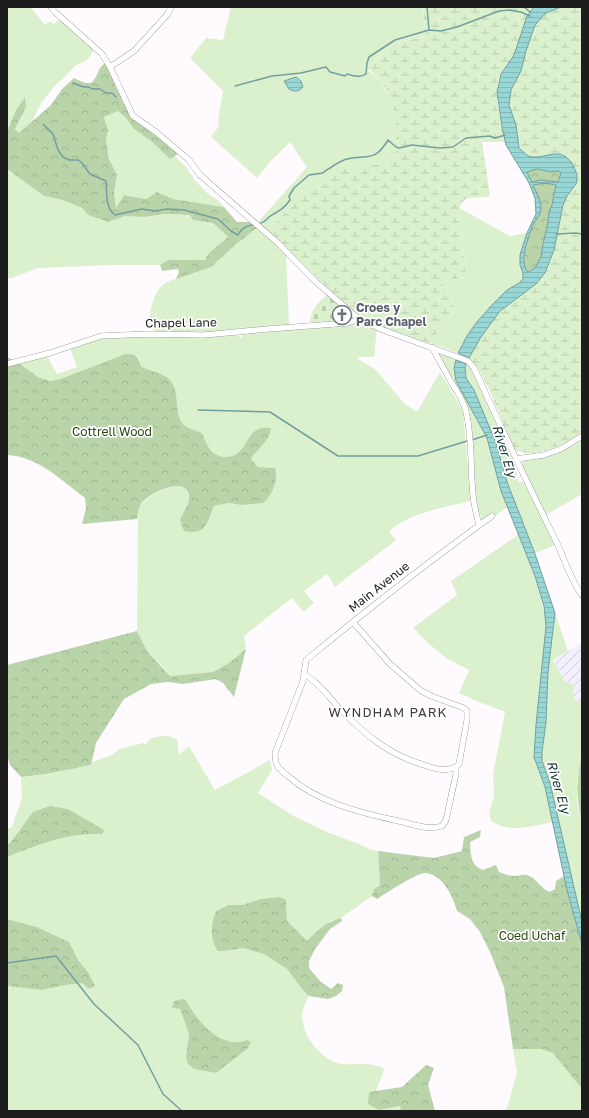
<svg xmlns="http://www.w3.org/2000/svg" width="589" height="1118" font-family="'Golos Text',sans-serif">
<style>
.industrial{fill:url(#industrial-furrows)}
.green{fill:#dbf1ce;fill-rule:evenodd}
.forest{fill:url(#forest-crowns)}
.wetland{fill:url(#wetland-marsh)}
.cemetery{fill:url(#cemetery-stones)}
.water{fill:url(#water-rules);stroke:#739f9f;fill-rule:evenodd}
.lines{fill:none;stroke-linecap:round;stroke-linejoin:round}
.stream{stroke:#739f9f;stroke-width:1.5}
.minor-casing{stroke:#767276;stroke-width:6}
.minor{stroke:#fff;stroke-width:5.5}
.labels{text-anchor:middle;stroke-width:3.5;stroke-linejoin:round;paint-order:stroke}
.worship-label{font-size:12px;font-weight:bold;fill:#5b616d;stroke:#fff;text-anchor:start}
.street-label{font-size:12px;fill:#1e1d1e;stroke:#fff}
.park-label{font-size:12px;fill:#27470b;stroke:#fff}
.water-label{font-size:13px;font-style:italic;fill:#143333;stroke:#fff}
.neighbourhood-label{font-size:13px;letter-spacing:1px;fill:#413d41;stroke:#fff}
</style>
<defs>
<pattern id="industrial-furrows" width="10" height="10" patternUnits="userSpaceOnUse"><rect width="10" height="10" fill="#f3effc"/><path d="M-1 1l2-2M0 10L10 0M9 11l2-2" fill="none" stroke="#d0ccd8"/></pattern>
<pattern id="forest-crowns" width="20" height="18" patternUnits="userSpaceOnUse"><rect width="20" height="18" fill="#bad4aa"/><path d="M2 6a3 3 0 1 1 6 0M12 15a3 3 0 1 1 6 0" fill="none" stroke="#9fb692"/></pattern>
<pattern id="wetland-marsh" width="20" height="14" patternUnits="userSpaceOnUse"><rect width="20" height="14" fill="#dbf1ce"/><path d="M1 5h8M5 5V1M11 12h8M15 12V8" fill="none" stroke="#bcceb0"/></pattern>
<pattern id="cemetery-stones" width="16" height="16" patternUnits="userSpaceOnUse"><rect width="16" height="16" fill="#dbf1ce"/><path d="M2 7V4a2 2 0 0 1 4 0v3zM10 15v-3a2 2 0 0 1 4 0v3z" fill="#bcceb0"/></pattern>
<pattern id="water-rules" width="6" height="5" patternUnits="userSpaceOnUse"><rect width="6" height="5" fill="#98d7d6"/><path d="M0 2.5h6" fill="none" stroke="#83b8b7"/></pattern>
</defs>
<rect width="100%" height="100%" fill="#fefafe"/>
<path class="industrial" d="M582,643V702L574,701L553,660Z"/>
<path class="green" d="M7,7H31L45,25L50,21L54,24L59,19L92,47L93,51L87,60L75,66L62,80L58,82L41,103L32,122L19,134L15,129L26,107L24,98L16,110L7,130Z
M231,7H423L426,37L396,42L374,62L370,70L365,69C381,76 394,101 396,117C397,132 396,147 396,161L390,165H375L323,178L301,198L268,231L258,222L307,167L290,142L270,162L257,178L211,137L219,126L218,120L223,91L190,58L206,38L223,40ZM292,78H299L302,83L296,91L289,89L287,85L288,80Z
M118,111L126,118L134,129L151,141L170,159L175,156L187,168L194,179L207,193L218,200L224,207L173,199L157,192L146,199L124,195L116,208L114,192L117,175L110,160L106,138L104,117Z
M7,169L44,196L63,200L82,208L88,215L108,222L125,216L144,217L165,214L190,215L193,220L213,223L228,237L209,253L205,260H168L160,265H113L38,268L12,278H7Z
M459,208L510,236L527,233C524,243 519,255 520,266C521,271 525,275 522,280C517,286 508,290 502,295C483,313 470,330 458,353L430,343L455,309L442,282L466,277Z
M257,228L286,254L289,325L242,329L241,327L238,328V330L201,333L156,332L149,326C150,308 154,282 176,279L235,245Z
M361,324L377,328L374,357H358V359L376,370L405,404L417,412L440,372L463,411L471,501C443,508 412,512 389,531L396,540L335,587L327,574L304,591L314,603L303,612L292,598L244,636L246,649L229,663L213,672L170,676L165,669L147,651L137,631L138,512C140,506 142,502 147,499C156,491 191,474 189,499C188,506 182,514 180,520L205,528L214,506L229,503L241,505L275,468L258,467L251,459L260,448L266,428C249,430 249,439 240,451C234,459 219,459 212,452C206,448 204,439 202,433C197,431 189,429 184,426C172,416 181,393 171,381C164,373 151,371 142,367L138,356L125,354L63,378L50,381L38,377L17,363L47,356L57,374L77,367L70,348L110,336L206,337L238,335L240,338L242,337L243,334Z
M438,353H443L456,360L454,368L456,381L487,438L501,491L507,507L484,525V522L476,507L469,422Z
M466,364L470,367L478,382L515,463L518,481L525,482L555,545L535,553L507,482L496,443L466,379L465,367Z
M582,439V494L546,515L523,467V461L526,459C546,456 565,452 582,439Z
M518,535L535,576L546,618L545,637L536,725L534,757L545,787L553,822C532,826 510,834 491,821L489,813L494,796L493,774L505,712L474,700L459,693L469,670L446,658L430,645L413,628L457,595L451,581Z
M555,613L568,651L553,660L565,682L573,684L574,700L582,702V752L577,780V804L582,822V922L542,761V752L546,722L548,672Z
M160,736H169L177,740L179,755L189,746L215,790L270,760L272,770L258,793L292,815L327,832L359,844L372,850L378,851L380,885L374,889L372,896L341,918L331,921L317,930L307,941L287,921L286,900L261,899L242,905H229L224,951L243,948L264,954L287,969L302,989L309,996C307,1000 304,1005 303,1010C298,1030 318,1057 337,1063C348,1066 358,1063 368,1064C373,1065 378,1066 383,1067L384,1071L376,1091L369,1093L379,1110L400,1106L401,1111H7V986L41,990L66,985L82,983L89,988L88,972L78,960L69,942L37,927L7,919V857L43,842L86,833L102,834L20,828L9,844H7V829L12,827L22,798L21,777L46,774L91,765L92,762L112,755L119,749L143,743L146,745L149,739ZM186,1000C194,1017 211,1037 229,1042C233,1044 238,1043 242,1043L216,1073L194,1069L186,1056L189,1034L180,1009Z
M513,1049H541L554,1053L582,1089V1111H506L517,1073Z"/>
<path class="forest" d="M105,63L119,88L122,101L137,122L179,153L170,159L151,141L134,129L126,118L118,111L104,117L108,131L106,138L109,159L117,175L114,192L116,208L124,195L146,199L157,192L173,199L224,207L237,222H249L257,228L235,245L211,267L176,279L179,272L178,269L162,271L160,265L168,260H205L209,253L228,237L213,223L193,220L190,215L165,214L144,217L125,216L108,222L88,215L82,208L63,200L44,196L7,169V131L16,110L25,97L26,107L15,129L19,133L51,105L62,89L74,78L85,83H91C99,76 96,70 105,63Z
M537,169C544,170 550,173 558,171L561,173L558,182L541,180L532,182L527,172Z
M545,183L556,185L552,205L549,212L548,223L543,244L541,257L535,268L527,272C519,262 529,234 534,224C535,221 538,218 539,215C540,207 536,192 533,184Z
M125,354C139,354 137,357 142,367C151,371 163,373 170,380C181,392 173,412 183,424C187,429 196,430 202,433C207,445 210,455 224,457C229,457 234,456 238,453C250,442 249,425 271,428C270,441 257,449 251,459L258,467L275,468C279,480 272,495 263,503L241,505L229,503L214,506C207,523 206,536 184,531L180,520C182,514 188,506 189,500C192,472 148,493 141,504C138,509 138,514 137,519L82,524L86,508L85,498C62,481 38,456 7,455V357L20,364L38,377L50,381L63,378Z
M137,631L147,651L170,676L213,672L229,663L246,649L234,697L223,683L216,679L183,684L168,682L151,684L124,699L96,743L91,765L46,774L21,777L10,765L7,755V665Z
M582,752V822C575,794 577,780 582,752Z
M50,806L68,809L104,830L102,834C67,833 39,844 7,857V844H9L33,812Z
M481,830L480,837L470,842C471,855 470,865 483,870L496,865L499,872C504,874 509,876 514,876C518,876 523,874 527,875C537,878 540,889 550,892L555,889L556,881L564,876L582,944V1089L553,1053L541,1049H513L504,987L490,952L480,932L470,919L457,911C453,896 442,873 424,873C415,874 385,894 377,899L372,896L374,889L380,885L378,851L434,858L462,851L464,837Z
M280,897L286,900L287,921L307,941C319,929 324,923 341,918L342,921L330,929L315,949L309,961V968L320,981L331,989L338,983L343,985L342,991L336,996L328,999L309,996L302,989L287,969L264,954L243,948L224,951H218C209,938 211,925 216,911L229,905H242L261,899Z
M7,919L37,927L69,942L78,960L88,972L95,986L89,989L82,983L66,985L41,990L7,986Z
M182,999L186,1000C196,1020 222,1051 247,1040L251,1042L248,1048L216,1073L194,1069L188,1064L186,1056L189,1034L180,1009L172,1008L174,1001Z
M426,1065L434,1068L428,1085L435,1111H401L400,1106L379,1110L368,1104L369,1092L402,1087Z"/>
<path class="wetland" d="M423,7H534C524,21 520,36 515,52C512,62 502,69 499,78C493,97 502,123 505,142H482L490,196C477,200 466,192 459,208L466,277L442,282L455,309L430,343C405,335 377,328 355,314L268,231C286,213 312,180 335,172C344,168 366,165 375,165C384,164 389,166 396,161V116L386,88L370,70L374,62L396,42L426,37Z
M561,7H582V432C566,444 533,461 514,449C503,427 487,373 469,358L481,337L500,311L536,284L546,273L554,250L563,205L567,196L576,184L577,174L569,160L543,155L538,157H532L528,156L519,148L516,125L509,105L511,90L515,83L535,25L546,13Z"/>
<path class="cemetery" d="M326,292L346,311L339,314L342,322H310C311,310 317,303 326,296Z"/>
<path class="water" d="M534,7H561L546,13L535,25L526,51L521,71L511,90L509,105L516,125L519,148L528,156L532,157H538L554,154H560L566,157L572,163L577,174V180L576,184L567,196L563,205L554,250L545,273L536,284L500,311L481,337L469,358L458,353L467,336L476,323L491,306L507,290L519,283L523,279V273L520,265V255L527,233L536,214L535,198L529,183L506,145L502,127L497,92L501,74L514,55L527,16ZM537,169C545,170 550,173 558,171L561,173L558,182L541,180L532,182L527,172ZM545,183L556,185L552,205L549,212L548,223L543,244L541,257L535,268L528,272C518,262 529,236 533,225C536,219 541,215 541,208C541,200 536,192 533,185Z
M296,77L301,81L303,87C299,92 294,92 289,89L284,81Z
M456,360L466,364L465,367L466,378L474,390L496,443L507,482L534,551L555,613L548,672L546,722L542,752V761L550,783L582,922V944L567,890L545,787L534,757L536,725L546,626L544,606L535,576L501,491L487,438L456,381L454,368Z"/>
<g class="lines">
<path class="stream" d="M427,7L429,30
M524,7L530,12
M73,83L84,87H89L92,89H100L106,93H112L116,97
M235,86L272,76L301,73L326,67L330,72L345,76L347,74C353,76 361,78 366,74L367,63L369,57L395,40L429,30L441,31L457,27L499,11L510,10L521,12L530,16
M43,124L53,134L58,150L63,157L69,160H78L82,163L90,174L106,181C107,192 105,208 115,215L142,209L155,211L167,209L184,210L218,219L231,231L238,235C241,229 245,226 252,225
M261,223C265,222 266,220 269,217C278,211 283,210 290,200L289,196L294,188L309,175L323,173L325,171C332,167 339,161 347,159C368,154 374,163 388,140L396,147L399,148L412,145L440,148L453,147L466,138L490,136L495,138L505,135
M556,234L576,233L582,234
M198,410L270,412L338,456H418L467,441
M472,440L487,435
M7,963L56,956L94,1004L138,1045L163,1094L182,1111"/>
<g class="minor-casing">
<path id="minor" d="M51,7L55,12L102,54L110,67L133,116L156,132L189,160L200,175L278,243L316,282L359,319L383,330L468,361L474,368C501,427 528,485 557,543C564,558 572,583 582,595
M110,67L134,51L167,15L171,7
M432,347C438,359 445,370 451,382C457,391 464,401 466,412C475,449 467,487 479,524
M7,364L50,353L101,336L148,334L204,335L268,329L348,323L359,319
M516,459L544,455L561,449L582,436
M353,622L390,664L420,690L431,696L464,708L467,711V720L459,764L456,767V774L446,820L442,826C427,831 410,823 394,820C358,812 317,802 288,776C284,773 279,769 277,765C275,761 275,757 275,753L303,681L306,660C367,610 428,562 492,516
M304,674C318,682 328,696 339,708C364,734 389,755 424,765C435,769 445,772 456,767"/>
</g>
<use href="#minor" class="minor"/>
</g>
<defs>
<g id="church-ring" transform="scale(1)"><circle r="9.5" fill="#fff" stroke="#6b7280" stroke-width="1.5"/><path d="M-1.2-6h2.4v3.5h3.3v2.4h-3.3V6h-2.4V-.1h-3.3v-2.4h3.3Z" fill="#6b7280"/></g>
</defs>
<g fill-rule="evenodd">
<use href="#church-ring" x="342" y="315"/>
</g>
<g class="labels">
<g class="worship-label">
<text x="356" y="312">Croes y<tspan x="356" dy="14">Parc Chapel</tspan></text>
</g>
<g class="street-label">
<text transform="translate(181 323) rotate(-1)" y="4">Chapel Lane</text>
<text transform="translate(379 587) rotate(-38)" y="4">Main Avenue</text>
</g>
<g class="park-label">
<text x="112" y="436">Cottrell Wood</text>
<text x="532" y="940">Coed Uchaf</text>
</g>
<g class="water-label">
<text transform="translate(505 451) rotate(73)" y="5">River Ely</text>
<text transform="translate(559 787) rotate(74)" y="5">River Ely</text>
</g>
<g class="neighbourhood-label">
<text x="388" y="717">WYNDHAM PARK</text>
</g>
</g>
<rect width="589" height="1118" fill="none" stroke="#1e1d1e" stroke-width="16"/>
</svg>
